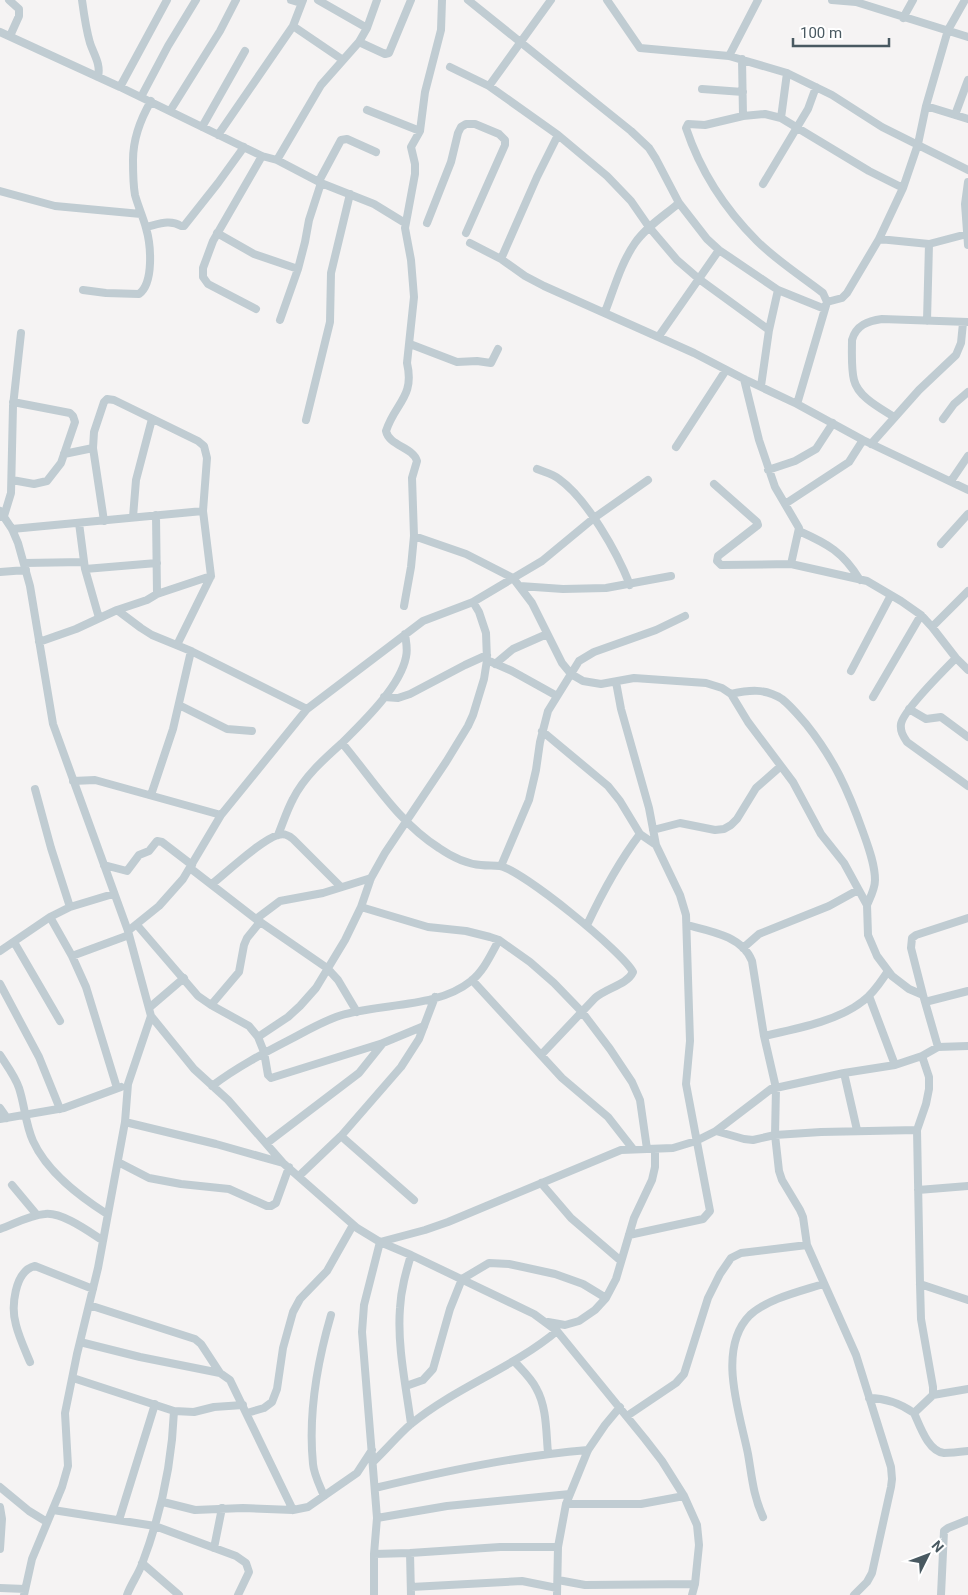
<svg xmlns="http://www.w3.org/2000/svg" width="968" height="1595" font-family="Roboto,sans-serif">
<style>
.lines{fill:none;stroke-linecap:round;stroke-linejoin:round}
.minor{stroke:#c0ccd2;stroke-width:8}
</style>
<rect width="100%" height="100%" fill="#f5f3f3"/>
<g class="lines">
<path class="minor" d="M9,0L19,9V16L10,36
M82,0C84,15 86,29 90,43C94,55 101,64 98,77
M291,0L301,3
M318,0L367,28
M468,0L631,131L649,148L656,159L679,203L707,239L719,250L778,290L825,309
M607,0L640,48L729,56L787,73L832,95L882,127L968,170
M832,0L856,2L968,37
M903,18L913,0
M293,26L343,60
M0,32L120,87L262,156L277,160L321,183L374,204L405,223
M359,42L385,54L389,53L411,0
M729,56L758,0
M742,59L743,116
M450,67L489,86L558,135L607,176L631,201L649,227L677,260L699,279L769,330L778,290
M787,73L781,118L869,171L903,188L918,144L926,106L948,30L965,0
M489,86L551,0
M120,87L167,0
M702,89L743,92
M141,97L168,46L196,0
M926,106L968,119
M367,110L420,131
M170,111L220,31L236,0
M955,115L968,80
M781,118L765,114L743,116L705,125L688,124L686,128C700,170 725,209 757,241C776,260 801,276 823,293L827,302L797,404
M202,127L245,51
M218,135L293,26L303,0
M277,160L321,85L359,42L367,28L377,0
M319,181L341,140L347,139L376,152
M968,182L965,204L968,245
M763,184L808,109L816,87
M0,191L55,206L141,214
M427,223L451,162L458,133L461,127L466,124H475L499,134L505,140V145L466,233
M146,227C159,224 170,219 181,226H184L218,183L244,147
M217,233L254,254L298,269
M879,239L929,244L967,234
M470,243L501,259L525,276L544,286L694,353L744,379L797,404L863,440L968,490
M501,259L537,177L558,135
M83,290L106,293L139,294C154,283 151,245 146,228C143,217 138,206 135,195C133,184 133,171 133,160C133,138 140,120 151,101
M827,302L842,298L847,293L879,239L903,188
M256,309L208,284L203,277V268L213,241L262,156
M605,312C614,289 621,263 635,243C646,227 665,215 679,203
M280,320L298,269L305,242L309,220L321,183
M927,321L929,244
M659,336L719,250
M410,344L457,362L477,361L491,363L498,349
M744,379L759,440L775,487L799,528L791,564
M761,386L769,330
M894,417C880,408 858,397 854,380C851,368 852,353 852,340C856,325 868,321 882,319L968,322
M943,419L954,404L968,392
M306,420L330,322L331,273L350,194
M871,444L919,390L956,355L961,343L963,323
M676,447L726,370
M64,454L93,448
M537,469C544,472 553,474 559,479C587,499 617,552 630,585
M768,470L795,461L816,449L833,423
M12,480L34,484L47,481L61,463L75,422L73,416L70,413L13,402
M951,481L968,456
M714,484L757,522L758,525L718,556L717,561L721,565L791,564L867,581L901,601L921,615L932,627L956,658L968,670
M785,504L849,462L863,440
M0,511L12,529L18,543L30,586L53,724L128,931L151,1016L194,1069L228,1100L283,1163L357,1228L380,1242L411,1255L534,1314L557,1331L645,1439L662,1461L684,1496L697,1525L699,1545L695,1584L692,1595
M156,515L157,594
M0,517L4,516L11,493L13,406L21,333
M133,517L136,480L152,419
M104,521L93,448L94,432L104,402L107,399L114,400L198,441L204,446L207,458L203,511L211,576L177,645
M79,523L85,569L99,618
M12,529L203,511
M799,531C828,544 843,552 860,580
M414,536L466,554L513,578L532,603L562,663L571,674L583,681L601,684L634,678L706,683L722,688L731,694L748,722L793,782L821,834L844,863L867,905L868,935L877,956L892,976L909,989L923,995L938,1047
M941,544L968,514
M24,563L84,562
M85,569L157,563
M0,572L26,570
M520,586L563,589L606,588L671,576
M404,606L411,567L414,536L412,478L417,461C413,447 389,446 386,431C395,403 415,397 407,363L414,297L411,260L405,228L415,174V164L411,147L420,131L425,92L441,30L442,0
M117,610L147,600L157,594L211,576
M932,627L968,591
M405,634C406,642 408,649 406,657C400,687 363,722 342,743C373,780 398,822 439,848C452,857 466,864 481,865C488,866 494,865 500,866C522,870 623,952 633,972C627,985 606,988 595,998L541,1055
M39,642L76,629L117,610L141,628L152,635L191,651L307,709
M956,658C945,669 903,711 901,724C900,731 903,736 907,742L968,786
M487,660L512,671L557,696
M495,664L513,649L547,634
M851,671L891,595
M616,682L621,709L649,808L656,845L680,895L686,915L690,1041L686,1084L710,1211L703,1219L629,1235
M731,694C749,690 765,688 782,699C791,706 799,716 806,724C834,759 848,790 863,832C868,846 875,864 875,880C875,889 870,898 867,905
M384,697L398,698L410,694L465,665L487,655
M873,697L921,615
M179,705L227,729L252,731
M909,709L926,719L941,717L968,737
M542,731L608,786L620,801L640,834L656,845
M73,781L95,780L221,815
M35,789L51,848L70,907
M151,795L173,729L191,651
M653,830L680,823L715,830L724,829L731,825L737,819L756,788L781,766
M278,835C283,823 287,810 293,799C304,777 323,760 342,743
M104,865L127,871L139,855L149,851L157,841L162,842L192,865
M501,866L529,800L536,770L540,742L548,711L579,661L594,652L656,630L685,616
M190,868L256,919L327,968L338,980L357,1012
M212,884C227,872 261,840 278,835C284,833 288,835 293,839L341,887
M361,907L428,927L466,931L490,937L499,940L530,962L554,983L582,1012L610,1049L632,1082L640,1100L647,1149
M50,917L72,956L86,987L117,1088
M256,919L280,901L323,893L371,878
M137,925L198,996L211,1005L249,1026L258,1037L264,1052L268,1075L271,1078L383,1043L424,1026
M587,925C602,893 618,863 640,834
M687,925C710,931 742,936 752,961L764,1036L776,1088L775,1135L779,1171L782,1180L800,1210L803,1217L807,1245L856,1355L891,1467L892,1479L891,1487L872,1573L867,1582L854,1595
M128,931L159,906L183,879L221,815L307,709L423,621L473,602L542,561L594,518L648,480
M14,942L60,1021
M743,948L759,934L829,906L858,890
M0,951L50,917L70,907L113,894
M72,956L129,935
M472,980L562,1078L608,1117L633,1149
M0,984L39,1057L60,1109
M923,995L911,948L912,938L916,935L968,918
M869,996L895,1065
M925,1002L968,991
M211,1005L239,972L244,945L247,938L260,922
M149,1008L184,978
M764,1036C795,1029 838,1021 863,1001C874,993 881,981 888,971
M258,1037L288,1017L300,1006L316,988L345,940L361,907L371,878L385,853L446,762L468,726L473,715L484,679L487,660L486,633L479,612L473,602
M0,1055C7,1066 15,1076 19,1088C25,1106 25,1123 33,1141C47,1172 79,1196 107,1214
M844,1073L857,1130
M212,1086C237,1067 264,1053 291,1039C306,1031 320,1023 336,1017C377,1002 435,1010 471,981C484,971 491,954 499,940
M0,1108L7,1118
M0,1119L64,1108L121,1087
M125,1122L216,1144L283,1163
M716,1131L744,1139L753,1140L775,1135L821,1132L917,1130
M341,1136L414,1200
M267,1143L359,1073L383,1043
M118,1162L149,1178L181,1184L229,1189L267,1206H271L276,1203L289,1167
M299,1176L341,1136L401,1067L419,1039L435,997
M541,1183L571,1218L621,1261
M12,1185L37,1215
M918,1190L968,1186
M0,1229C14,1224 30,1215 45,1214C62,1212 88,1231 102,1240
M380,1242L425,1230L448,1222L621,1150L673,1148L696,1141L716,1131L771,1089L844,1073L895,1065L922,1056L938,1047L968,1046
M411,1255C406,1272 401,1289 400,1308C397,1346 406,1386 411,1424
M920,1284L968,1300
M89,1305L195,1339L201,1344L220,1373
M548,1322L565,1325L579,1321L595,1310L606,1298L616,1279L634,1218L652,1180L655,1167V1150
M80,1342L140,1357L220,1373L230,1380L293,1510
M514,1361C522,1370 531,1378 536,1388C547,1407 546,1432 548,1453
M30,1362C25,1350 19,1337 16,1325C11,1308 14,1271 35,1266L93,1289
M73,1378L174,1411L194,1412L214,1407L243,1405
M406,1386L423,1380L433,1369L450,1309L462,1279L489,1263L509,1264L555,1274L583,1284L606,1298
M933,1395L968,1389
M869,1398C885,1398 901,1404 914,1413L933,1395V1387L921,1319L920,1284L917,1130L926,1104L929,1089V1077L922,1056
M247,1413L264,1408L272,1402L277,1389L283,1348L293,1312L300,1299L327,1271L353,1225
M914,1413C920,1426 928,1451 944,1453C952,1453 960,1452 968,1451
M627,1416L676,1383L684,1374L708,1298L720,1274L731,1258L741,1253L807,1245
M373,1462C386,1450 398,1435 411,1424C456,1387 513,1368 557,1331
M0,1487L29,1511L47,1522
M375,1488C446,1471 516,1456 588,1450
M324,1496C320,1486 314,1475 313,1464C308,1414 317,1363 331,1315
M163,1502L195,1510L243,1508L293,1510L308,1507L357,1473L372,1450
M566,1504H641L684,1496
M0,1507L2,1519L0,1549
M53,1510L155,1526L236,1556L246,1563L249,1572L238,1595
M763,1517C753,1495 752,1477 748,1454C740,1414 716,1349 750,1315C767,1299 801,1291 823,1284
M377,1518L447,1506L570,1494
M119,1520L155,1404
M214,1548L222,1508
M410,1553L411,1595
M374,1554L410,1553L500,1547H558
M142,1563L179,1595
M558,1580L585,1585L695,1584
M411,1587L522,1581L557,1588
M0,1588L25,1589
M24,1595L32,1559L62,1487L68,1466L65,1413L77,1354L98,1268L125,1122L128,1084L151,1016
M127,1595C131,1584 138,1575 142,1564C161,1514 172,1464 174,1411
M374,1595V1554L377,1518L362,1332L364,1305L380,1242
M557,1595L558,1547L566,1504L588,1450L605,1425L620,1407
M941,1595L944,1531L948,1528L968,1520"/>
</g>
<g transform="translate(928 1555) rotate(48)" stroke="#ffffff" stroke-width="4" paint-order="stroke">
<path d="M0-4L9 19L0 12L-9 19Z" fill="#495961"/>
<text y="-8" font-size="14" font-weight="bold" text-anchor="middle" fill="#495961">N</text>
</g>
<path d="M793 38v8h96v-8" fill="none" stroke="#495961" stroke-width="2.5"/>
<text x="800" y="38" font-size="15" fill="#495961" stroke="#ffffff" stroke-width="4" paint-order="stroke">100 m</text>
</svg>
